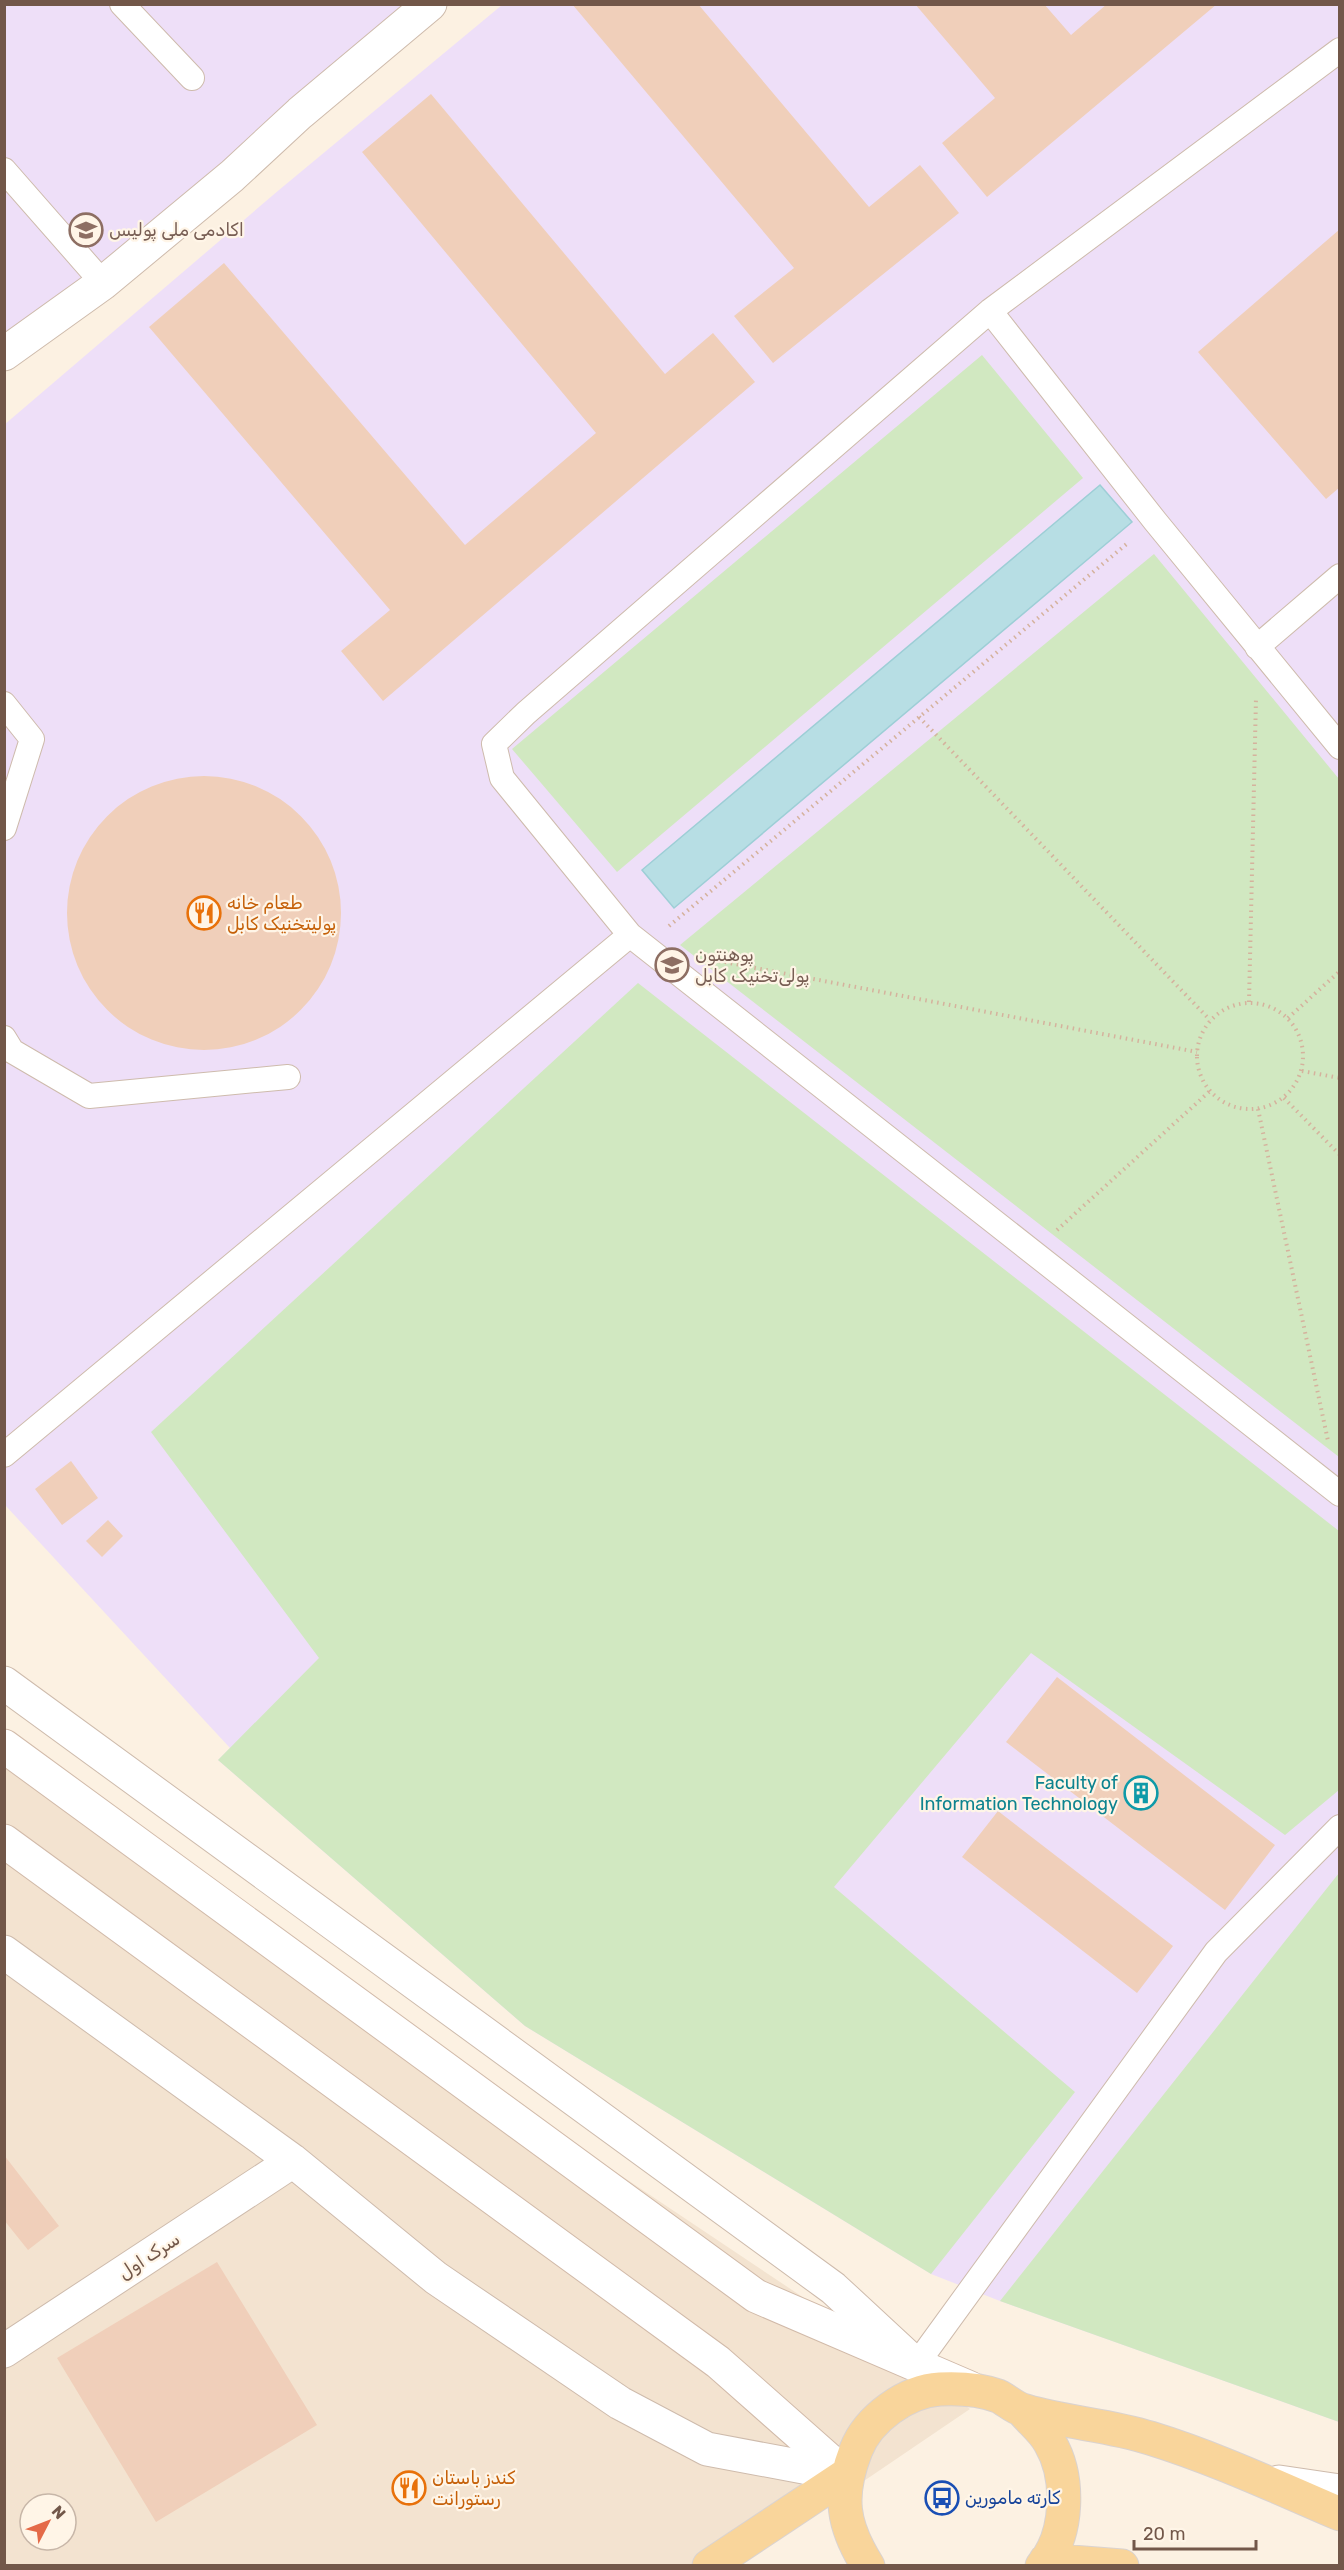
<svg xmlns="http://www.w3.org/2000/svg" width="1344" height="2570" font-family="Rubik,'Noto Sans Arabic',sans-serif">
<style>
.residential{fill:#f3e3d0;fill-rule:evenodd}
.education{fill:#eedff8}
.green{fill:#d1e8c1}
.water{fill:#b7dee4;stroke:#9dced6;stroke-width:1.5}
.building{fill:#f0cfba}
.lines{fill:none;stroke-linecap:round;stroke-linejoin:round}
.service-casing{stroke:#cebbac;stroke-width:26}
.minor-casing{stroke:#cebbac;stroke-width:35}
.tertiary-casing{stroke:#cebbac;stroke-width:35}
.secondary-casing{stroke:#d1baa9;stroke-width:35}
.primary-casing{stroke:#dad3d0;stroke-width:35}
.path{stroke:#d5b29d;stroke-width:4;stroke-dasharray:1.5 4.5;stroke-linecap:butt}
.service{stroke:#fff;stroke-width:24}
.minor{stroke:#fff;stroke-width:33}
.tertiary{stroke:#fff;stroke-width:33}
.secondary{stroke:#fff;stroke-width:33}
.primary{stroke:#f9d59b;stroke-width:33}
.labels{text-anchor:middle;stroke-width:4.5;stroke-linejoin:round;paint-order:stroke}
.education-label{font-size:18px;fill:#785e54;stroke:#fff5e7;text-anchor:start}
.food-label{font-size:18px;fill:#c56008;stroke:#fff5e7;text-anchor:start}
.culture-label{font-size:18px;fill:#0d838f;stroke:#fff5e7;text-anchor:end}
.street-label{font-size:18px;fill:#725749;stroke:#fff5e7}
.transit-label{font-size:18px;fill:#164399;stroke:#fff5e7;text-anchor:start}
</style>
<rect width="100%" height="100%" fill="#fcf1e2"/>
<path class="residential" d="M4,1763L970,2409L740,2565H5ZM30,2504H66V2540H30Z"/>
<path class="education" d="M5,5H430L5,354Z
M502,5H1339V2422L1000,2301L931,2274L525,2026L218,1760L230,1748L5,1505L4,425L279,190Z"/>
<path class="green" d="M982,355L1083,478L617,872L512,749Z
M1154,554L1339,779V1457L680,945Z
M178 913a29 29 0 1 1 58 0a29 29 0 1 1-58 0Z
M638,983L1339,1531V1790L1285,1835L1031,1653L834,1887L1075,2092L931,2274L525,2026L218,1760L319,1658L151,1432Z
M1339,1873V2422L1000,2301Z"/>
<path class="water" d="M1100,485L1132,522L674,908L642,870Z"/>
<path class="building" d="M572,4H698L869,207L920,165L959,213L773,363L734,316L794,268Z
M915,4H1044L1071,35L1107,4H1217L987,197L942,143L995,98Z
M431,94L665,374L713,333L755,382L383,701L341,651L390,610L149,327L224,263L465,545L596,433L362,152Z
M1340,229V487L1326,499L1198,352Z
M67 913a137 137 0 1 1 274 0a137 137 0 1 1-274 0Z
M71,1461L98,1498L62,1525L35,1489Z
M108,1520L123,1536L102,1557L86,1541Z
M1057,1677L1275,1845L1225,1910L1006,1742Z
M998,1811L1173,1946L1137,1993L962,1857Z
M4,2155L59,2226L28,2250L4,2220Z
M217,2262L317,2425L156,2522L57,2358Z"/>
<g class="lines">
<g class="service-casing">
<path id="service" d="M122,4L192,78
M4,170L103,283
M990,311L1155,521L1340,747
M1257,647L1340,576
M4,704L32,739L4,828
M630,935L502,778L494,744L526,713L990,311L1340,50
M4,1038L12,1051L89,1096L288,1077
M4,1455L630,935L1340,1494
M916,2365L1216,1952L1340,1827"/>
</g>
<g class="minor-casing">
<path id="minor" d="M4,354L103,283L232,176L300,113L430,4
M4,1683L833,2288L913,2362
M4,1952L293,2161L436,2278L620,2403L707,2449L846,2475
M4,2351L293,2161"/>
</g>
<g class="tertiary-casing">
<path id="tertiary" d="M1279,2482L1340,2491"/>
</g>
<g class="secondary-casing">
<path id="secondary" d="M4,1746L756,2296L970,2388
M4,1841L718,2362L846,2475"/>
</g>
<g class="primary-casing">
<path id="primary" d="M1023,2411C1031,2421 1044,2431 1050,2443C1070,2477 1069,2535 1042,2566
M1046,2560L1122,2566
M709,2566L846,2475
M868,2566C842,2525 838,2496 856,2450C868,2419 906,2391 940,2389C959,2388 979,2389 998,2396C1007,2400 1015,2409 1026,2411C1066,2423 1110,2425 1150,2438C1215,2458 1277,2487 1340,2514"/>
</g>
<path class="path" d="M919,717L1210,1020
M669,926L1129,542
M719,961L1197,1052
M1249,1002L1256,698
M1197 1056a53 53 0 1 1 106 0a53 53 0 1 1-106 0Z
M1288,1018L1340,971
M1302,1071L1340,1078
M1284,1098L1340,1155
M1258,1109L1328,1441
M1057,1230L1210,1091"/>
<use href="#service" class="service"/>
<use href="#minor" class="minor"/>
<use href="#tertiary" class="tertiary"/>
<use href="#secondary" class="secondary"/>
<use href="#primary" class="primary"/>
</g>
<defs>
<g id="university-ring" transform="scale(1.725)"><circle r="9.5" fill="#fff5e7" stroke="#8d6e63" stroke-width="1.5"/><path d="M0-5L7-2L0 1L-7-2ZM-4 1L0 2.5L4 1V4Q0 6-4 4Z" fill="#8d6e63"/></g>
<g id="restaurant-ring" transform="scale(1.725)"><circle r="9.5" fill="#fff5e7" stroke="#e8710a" stroke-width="1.5"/><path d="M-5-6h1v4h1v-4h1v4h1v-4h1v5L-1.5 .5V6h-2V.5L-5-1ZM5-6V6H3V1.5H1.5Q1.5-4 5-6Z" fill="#e8710a"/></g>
<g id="building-ring" transform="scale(1.725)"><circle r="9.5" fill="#fff5e7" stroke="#0f9aa8" stroke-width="1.5"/><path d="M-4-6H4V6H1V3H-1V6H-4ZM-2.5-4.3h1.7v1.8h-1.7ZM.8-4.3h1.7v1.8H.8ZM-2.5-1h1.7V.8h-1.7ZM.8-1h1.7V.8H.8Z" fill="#0f9aa8"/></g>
<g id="bus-ring" transform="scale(1.725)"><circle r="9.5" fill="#fff5e7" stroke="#1a4fb4" stroke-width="1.5"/><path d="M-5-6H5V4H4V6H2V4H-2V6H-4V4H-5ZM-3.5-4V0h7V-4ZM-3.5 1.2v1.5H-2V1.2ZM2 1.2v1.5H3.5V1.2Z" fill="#1a4fb4"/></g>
</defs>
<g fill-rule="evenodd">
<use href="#university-ring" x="86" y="230"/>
<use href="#restaurant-ring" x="204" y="913"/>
<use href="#university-ring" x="672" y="965"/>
<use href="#building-ring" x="1141" y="1793"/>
<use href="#restaurant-ring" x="409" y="2488"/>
<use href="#bus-ring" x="942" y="2498"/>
</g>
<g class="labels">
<g class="education-label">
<text x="109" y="236">اکادمی ملی پولیس</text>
<text x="695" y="961">پوهنتون<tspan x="695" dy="21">پولی‌تخنیک کابل</tspan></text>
</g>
<g class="food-label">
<text x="227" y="909">طعام خانه<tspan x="227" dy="21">پولیتخنیک کابل</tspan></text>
<text x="432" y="2484">کندز باستان<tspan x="432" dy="21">رستورانت</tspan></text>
</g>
<g class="culture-label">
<text x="1118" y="1789">Faculty of<tspan x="1118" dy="21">Information Technology</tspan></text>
</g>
<g class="street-label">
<text transform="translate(149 2256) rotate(-33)" y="6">سرک‌ اول</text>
</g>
<g class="transit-label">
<text x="965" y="2504">کارته مامورین</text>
</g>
</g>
<rect width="1344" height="2570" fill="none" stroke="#725749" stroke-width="12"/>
<g transform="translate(48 2522) rotate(48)"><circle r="28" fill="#fff5e7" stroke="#c7b6a8" stroke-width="1.5"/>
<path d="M0-4.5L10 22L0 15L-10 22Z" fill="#e46a48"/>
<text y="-9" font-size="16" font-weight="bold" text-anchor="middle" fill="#725749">N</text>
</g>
<path d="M1134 2540v9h122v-9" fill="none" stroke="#725749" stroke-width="3"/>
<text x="1143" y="2540" font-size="18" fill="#725749" stroke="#fff5e7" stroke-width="4.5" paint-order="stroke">20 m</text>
</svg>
